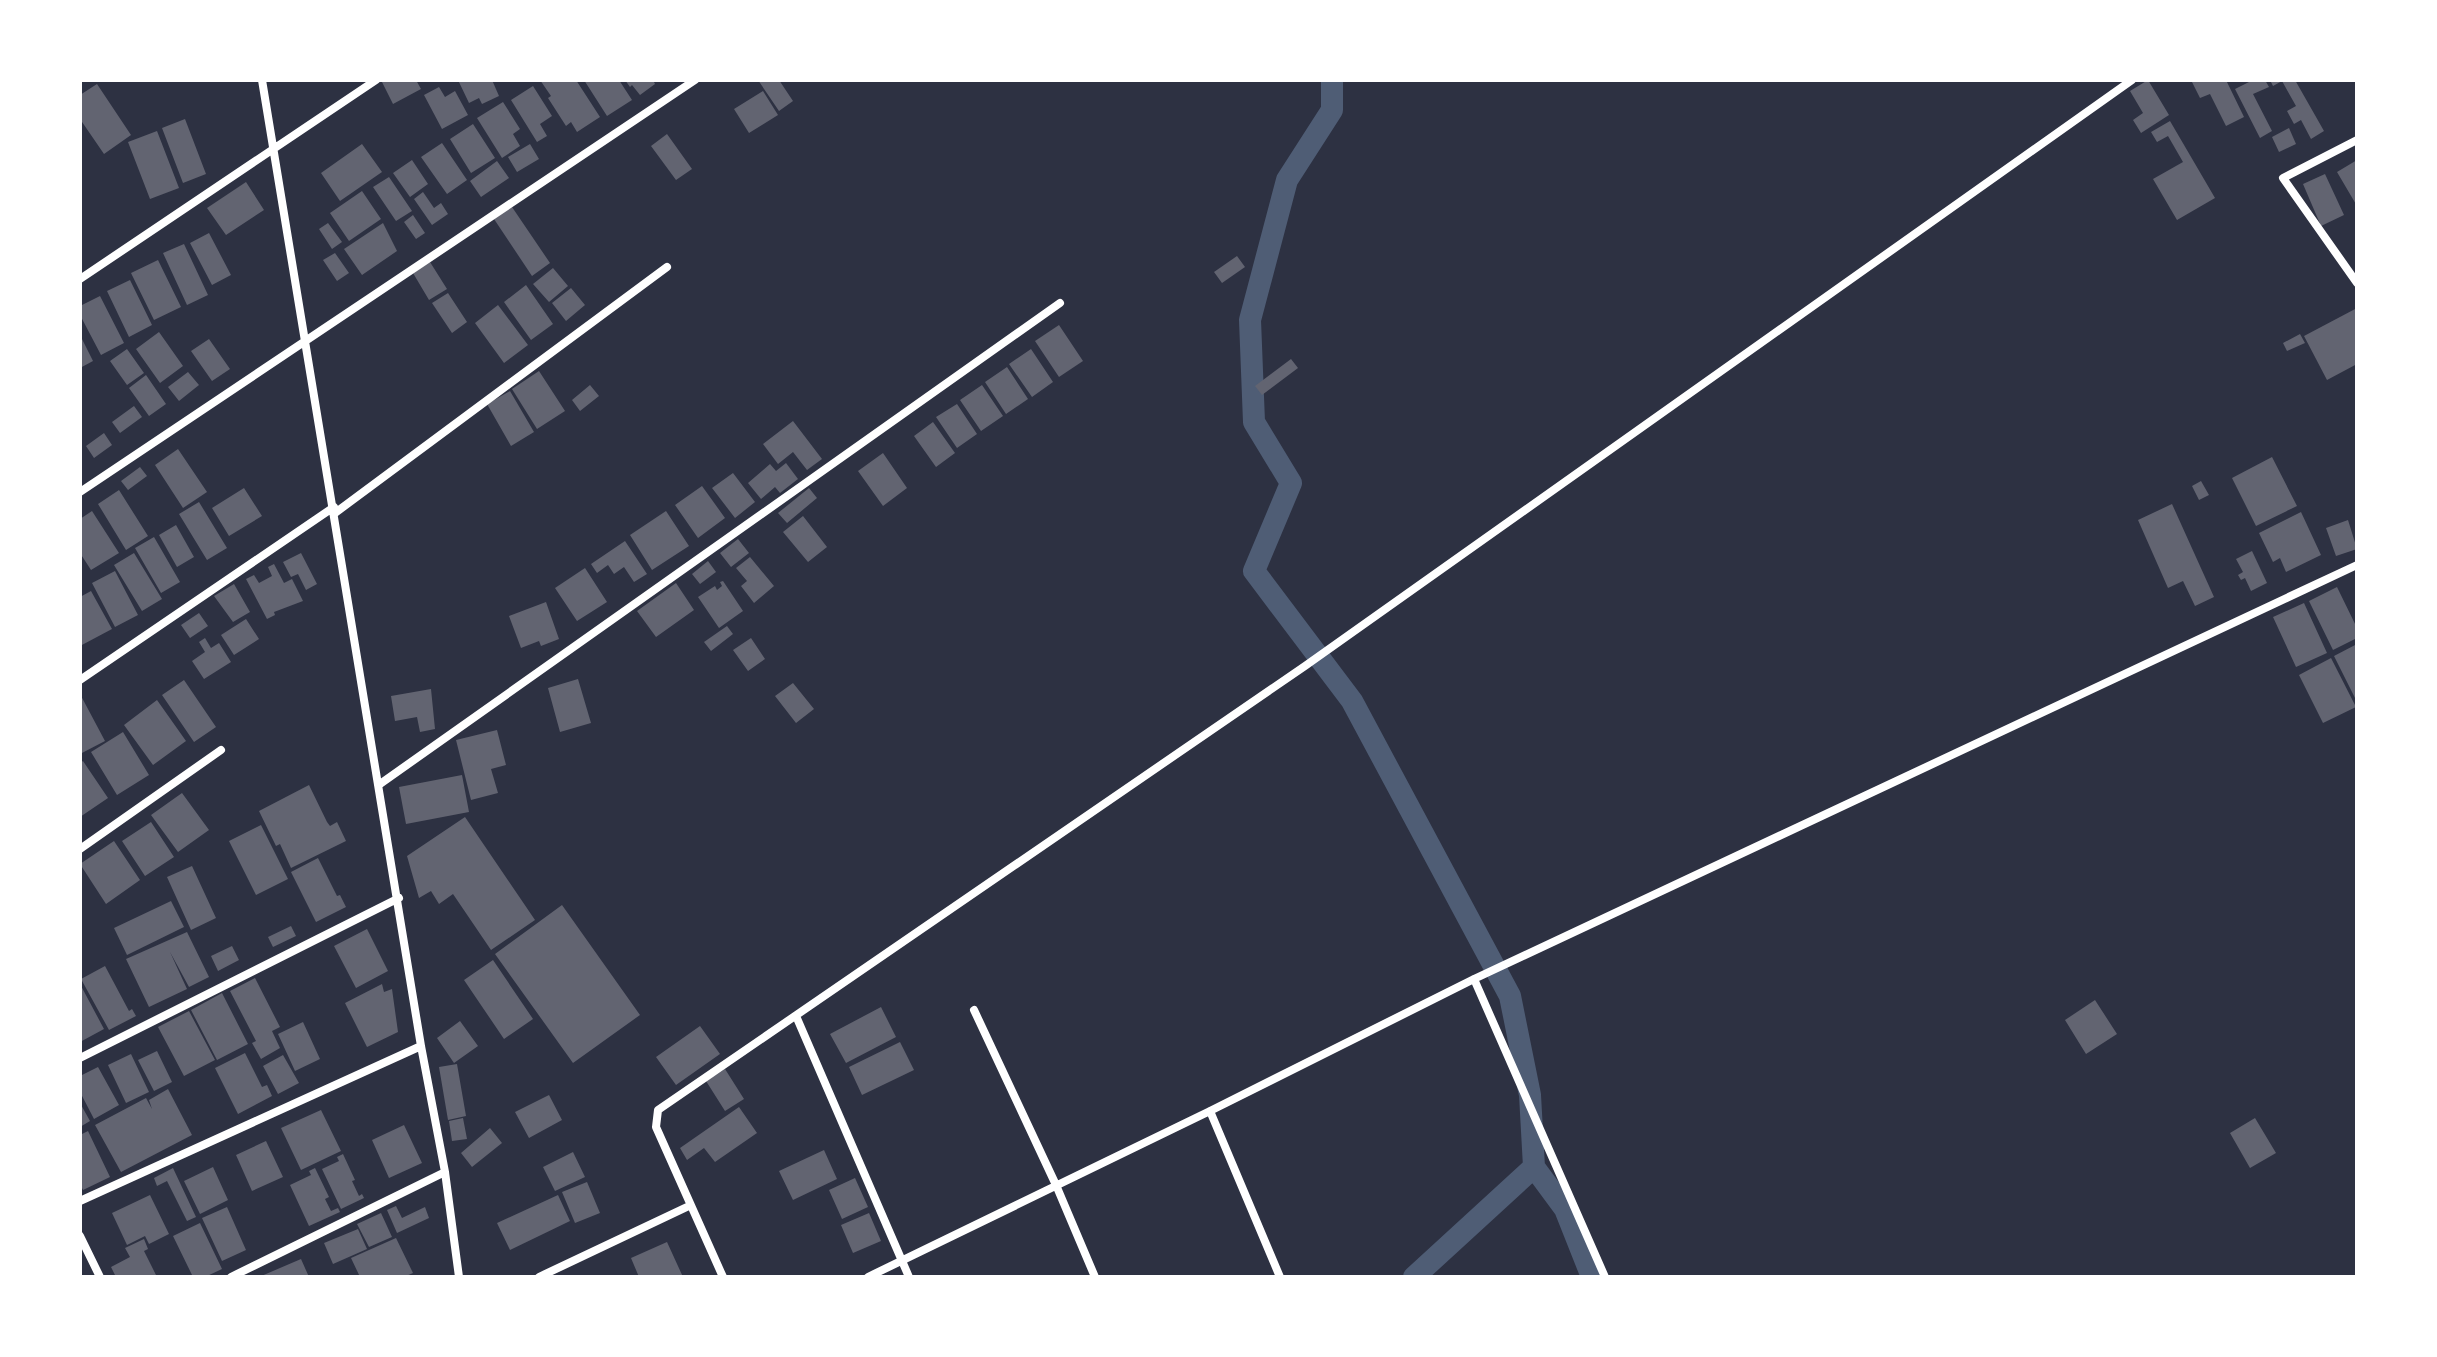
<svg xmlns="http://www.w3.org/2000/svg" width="2437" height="1357" font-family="'Fira Sans Condensed',sans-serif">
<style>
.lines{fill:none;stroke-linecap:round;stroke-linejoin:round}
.canal{stroke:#4f5d75;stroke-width:22}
.building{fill:#626471}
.minor{stroke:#fff;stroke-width:8}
</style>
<rect width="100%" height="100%" fill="#2d3142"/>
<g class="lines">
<path class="canal" d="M1332,80V110L1287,180L1250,320L1254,422L1291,483L1254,571L1352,701L1510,996L1530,1095L1534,1167L1565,1209L1592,1277
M1414,1277L1534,1167"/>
</g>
<path class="building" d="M381,80H416L421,89L393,104Z
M458,80H492L499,96L482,104L479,98L469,103Z
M540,80H576L600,117L577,132L571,122L566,126L548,98L551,96Z
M584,80H619L632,100L607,116Z
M625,80H653L655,84L640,95L632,85L630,87Z
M758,80H779L793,101L779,111Z
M2148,80L2169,115L2141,133L2133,120L2143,113L2130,91Z
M2191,80H2226L2244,117L2226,126L2210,94L2200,98Z
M2253,80H2265L2269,87L2253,94L2272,131L2260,138L2235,89Z
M2270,80H2295L2324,131L2311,139L2301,120L2294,124L2287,111L2296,106L2282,81L2273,86Z
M97,84L131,135L104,154L80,119V95Z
M533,86L552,116L540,124L547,136L537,142L511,100Z
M439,87L445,97L455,91L468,115L442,129L424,95Z
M763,91L778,115L749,133L734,109Z
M503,102L520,129L513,134L520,146L502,158L477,118Z
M185,119L206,174L183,183L162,128Z
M2170,121L2215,198L2177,220L2153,179L2183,162L2168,136L2157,142L2151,132Z
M473,124L495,158L471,173L450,139Z
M2289,128L2296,144L2279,152L2272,137Z
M157,131L179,188L150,199L128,142Z
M667,134L692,169L676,180L651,146Z
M442,143L467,180L447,194L421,157Z
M362,144L382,172L340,201L321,173Z
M530,144L539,159L517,172L508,157Z
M412,160L428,184L410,197L393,173Z
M2357,160V206L2337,172Z
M497,161L509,178L481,197L470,181Z
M2325,174L2344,215L2321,226L2303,184Z
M389,177L412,211L396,221L373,187Z
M246,182L264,210L226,235L207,208Z
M362,191L381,219L349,241L330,213Z
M423,192L434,208L441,203L448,214L432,225L414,199Z
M512,207L550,263L532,276L494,219Z
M413,215L425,233L416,239L404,222Z
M328,223L342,242L332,249L319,229Z
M383,223L397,251L362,275L344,249Z
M209,233L231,275L212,285L190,243Z
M184,244L208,295L187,305L163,253Z
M335,253L349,273L337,281L323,260Z
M1237,256L1245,267L1222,283L1214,272Z
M158,260L181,307L154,320L131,273Z
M430,262L447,289L429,300L413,273Z
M553,268L568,286L549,302L533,284Z
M130,280L152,325L129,337L107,291Z
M526,285L553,324L531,340L504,302Z
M571,288L585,305L566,321L552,303Z
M448,293L467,322L452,333L432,303Z
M100,296L124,343L101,355L80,315V306Z
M498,305L528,345L504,363L475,323Z
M2357,308V364L2327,380L2304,336Z
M1059,325L1083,361L1059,377L1035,341Z
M159,332L183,366L160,383L136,349Z
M2300,334L2305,343L2287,351L2283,343Z
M80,335L93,361L80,368Z
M209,339L230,369L212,381L191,351Z
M127,349L144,373L127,385L110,361Z
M1031,349L1053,382L1032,397L1009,364Z
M1291,359L1298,368L1262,395L1255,386Z
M1007,367L1028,399L1006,414L985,382Z
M539,371L565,411L537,429L512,389Z
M188,372L199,385L179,401L168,387Z
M146,375L166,404L149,416L129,388Z
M590,385L599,396L580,411L572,400Z
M982,385L1003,416L981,431L960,400Z
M510,391L534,432L511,446L487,404Z
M957,404L977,434L957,448L936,417Z
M134,406L142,417L120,433L112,422Z
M793,421L822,459L807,470L793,452L778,464L763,444Z
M933,422L955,453L936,467L914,436Z
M104,433L112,445L94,458L86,446Z
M178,449L207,492L183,508L155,465Z
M883,453L907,488L883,506L858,471Z
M2272,457L2297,506L2256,526L2232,478Z
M786,463L798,479L780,493L775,487L761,499L748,483L770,464L776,471Z
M140,467L147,476L128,490L121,481Z
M733,473L755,502L735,518L712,488Z
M2201,481L2209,495L2199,500L2192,486Z
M702,486L725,518L698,538L675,505Z
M244,488L262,516L229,536L212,508Z
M809,488L817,498L787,523L778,513Z
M119,490L148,536L126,550L98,504Z
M199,502L227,548L207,560L179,514Z
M2172,504L2214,597L2195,606L2183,581L2168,588L2138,520Z
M92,511L119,553L91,570L80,553V519Z
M666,511L689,546L652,570L630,535Z
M2301,512L2321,555L2286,572L2280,558L2273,562L2259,533Z
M803,516L827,547L808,562L783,532Z
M2348,520L2357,549L2336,556L2326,528Z
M176,525L194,557L177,567L159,535Z
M154,537L180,582L161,593L135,548Z
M738,539L749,553L731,567L720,553Z
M625,541L647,574L634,582L624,567L614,574L608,565L597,573L591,564Z
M2252,551L2267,583L2251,591L2245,578L2241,580L2238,575L2243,572L2236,559Z
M134,553L162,599L142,611L114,565Z
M301,553L317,584L306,590L298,574L291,577L283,562Z
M750,557L774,586L754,603L741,586L747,581L736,568Z
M708,561L716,572L700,584L692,574Z
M274,564L284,583L292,579L303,601L274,612L275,615L267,619L246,579L254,575L259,583L272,576L268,567Z
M585,568L607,602L577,621L555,588Z
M115,571L138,615L115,627L92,583Z
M723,581L743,611L719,628L698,597L715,586L717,590L722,586L720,582Z
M676,583L694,610L656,637L637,611Z
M234,584L250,612L233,622L214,596Z
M2337,587L2357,628V638L2333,650L2309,601Z
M91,591L112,629L80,646V597Z
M546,602L559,639L541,646L539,641L521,648L509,616Z
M2304,603L2327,653L2296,667L2273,617Z
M199,613L208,626L190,638L181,625Z
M246,619L259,639L234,655L221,635Z
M727,626L733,634L711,651L704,642Z
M205,638L211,648L219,643L231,662L204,679L192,661L205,652L199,642Z
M751,638L765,659L748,671L733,650Z
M2357,644V702L2334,656Z
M2331,658L2356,707L2323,723L2299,675Z
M578,679L591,723L560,732L548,688Z
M184,680L216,727L194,742L162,695Z
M793,683L814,709L796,723L775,696Z
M431,689L435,729L420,732L417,717L395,721L391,696Z
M80,694L105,741L80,754Z
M157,700L186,741L153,765L124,725Z
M497,730L506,765L491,769L498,793L471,800L456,740Z
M123,732L149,775L117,795L91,752Z
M83,761L108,798L80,817V763Z
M462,775L469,812L406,824L399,787Z
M309,785L327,822L330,826L337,822L346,841L291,868L280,844L276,846L259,811Z
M182,793L209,830L178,852L151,815Z
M465,817L535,920L491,950L453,894L439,904L431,891L419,898L407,856Z
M151,822L174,857L145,876L122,841Z
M261,825L288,879L256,895L229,841Z
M114,841L140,880L106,904L80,864Z
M318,858L337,896L340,895L346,907L316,922L291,872Z
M192,866L216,918L191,930L167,877Z
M171,901L184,927L127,955L114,928Z
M562,905L640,1015L573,1063L495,954Z
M291,926L296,936L273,947L268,937Z
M367,929L388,971L356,988L334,946Z
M187,932L209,977L189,987L170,952L187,989L149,1007L126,959Z
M232,946L239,960L218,971L211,956Z
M493,960L533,1019L504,1039L464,980Z
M105,966L129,1011L132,1009L136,1016L109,1030L81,979Z
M255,978L280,1027L272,1031L280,1048L261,1059L252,1043L256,1041L230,991Z
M80,984L104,1029L80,1042Z
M382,984L384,992L392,989L398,1032L367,1047L345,1003Z
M222,993L248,1044L217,1060L191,1010Z
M2095,1000L2117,1034L2086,1054L2065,1020Z
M881,1007L896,1037L846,1063L830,1034Z
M189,1011L215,1060L184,1076L158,1027Z
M460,1021L478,1046L454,1063L437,1038Z
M303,1022L320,1059L295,1071L278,1034Z
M700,1026L720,1054L676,1085L656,1057Z
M900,1042L914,1070L862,1095L849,1067Z
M157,1051L172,1082L154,1091L138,1060Z
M245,1053L262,1087L267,1085L272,1096L238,1114L215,1068Z
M131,1054L149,1092L126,1103L108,1065Z
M283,1055L299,1083L278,1094L263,1066Z
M457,1064L466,1116L448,1120L439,1067Z
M98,1067L119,1105L94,1119L80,1092V1076Z
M725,1069L744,1099L725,1111L706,1081Z
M168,1089L192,1135L121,1172L95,1125L146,1098L152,1109L149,1100Z
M549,1095L562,1120L529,1138L515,1112Z
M80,1103L90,1121L80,1127Z
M739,1107L757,1133L715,1162L704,1148L687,1160L680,1148Z
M321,1110L341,1151L301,1170L281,1128Z
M463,1118L467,1139L452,1141L449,1121Z
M2255,1118L2276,1153L2250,1168L2230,1133Z
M404,1125L422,1163L389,1178L372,1140Z
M490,1128L502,1143L472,1167L461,1153Z
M88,1131L110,1177L83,1190L80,1184V1135Z
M266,1141L283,1177L252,1191L236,1155Z
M824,1150L837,1179L793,1200L779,1171Z
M573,1152L585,1177L555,1191L543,1167Z
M343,1154L355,1180L352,1181L359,1196L362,1194L364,1198L341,1209L322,1169L339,1161L337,1157Z
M213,1167L228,1200L200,1214L184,1181Z
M173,1168L196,1217L187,1221L167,1181L157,1186L154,1178Z
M315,1168L329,1197L325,1199L331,1211L338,1208L340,1212L309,1226L290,1185L311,1175L309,1171Z
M855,1178L868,1207L842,1219L829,1190Z
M587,1182L600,1213L575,1223L562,1192Z
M150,1195L169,1234L149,1244L145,1236L127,1245L112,1213Z
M558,1195L570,1221L510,1250L497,1223Z
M396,1206L402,1218L425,1207L429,1218L397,1233L387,1210Z
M227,1207L246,1250L222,1261L202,1218Z
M381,1213L392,1237L369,1247L357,1224Z
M869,1213L881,1241L853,1253L841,1225Z
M200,1223L222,1269L205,1277H193L173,1236Z
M358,1229L367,1249L333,1264L324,1243Z
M396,1238L413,1273L404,1277H360L351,1258Z
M144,1239L148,1249L144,1251L157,1277H116L111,1267L130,1257L125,1248Z
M667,1242L683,1277H639L631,1258Z
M301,1259L309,1277H259Z"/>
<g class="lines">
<path class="minor" d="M262,80L421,1046L445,1172L459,1277
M2357,140L2283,178L2357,283
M80,279L376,80
M80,492L695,80
M335,513L667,267
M80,680L334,507
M380,784L1060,303
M80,849L221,750
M1474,979L1605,1277
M974,1010L1056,1185L1095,1277
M796,1016L909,1277
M80,1058L399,898
M1210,1111L1280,1277
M80,1201L421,1046
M80,1236L100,1277
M231,1277L445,1172
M539,1277L689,1206
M723,1277L656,1127L658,1110L1305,666L2132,80
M868,1277L1210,1111L1474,979L2357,565"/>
</g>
<rect width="2437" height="1357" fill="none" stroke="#ffffff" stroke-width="164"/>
</svg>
